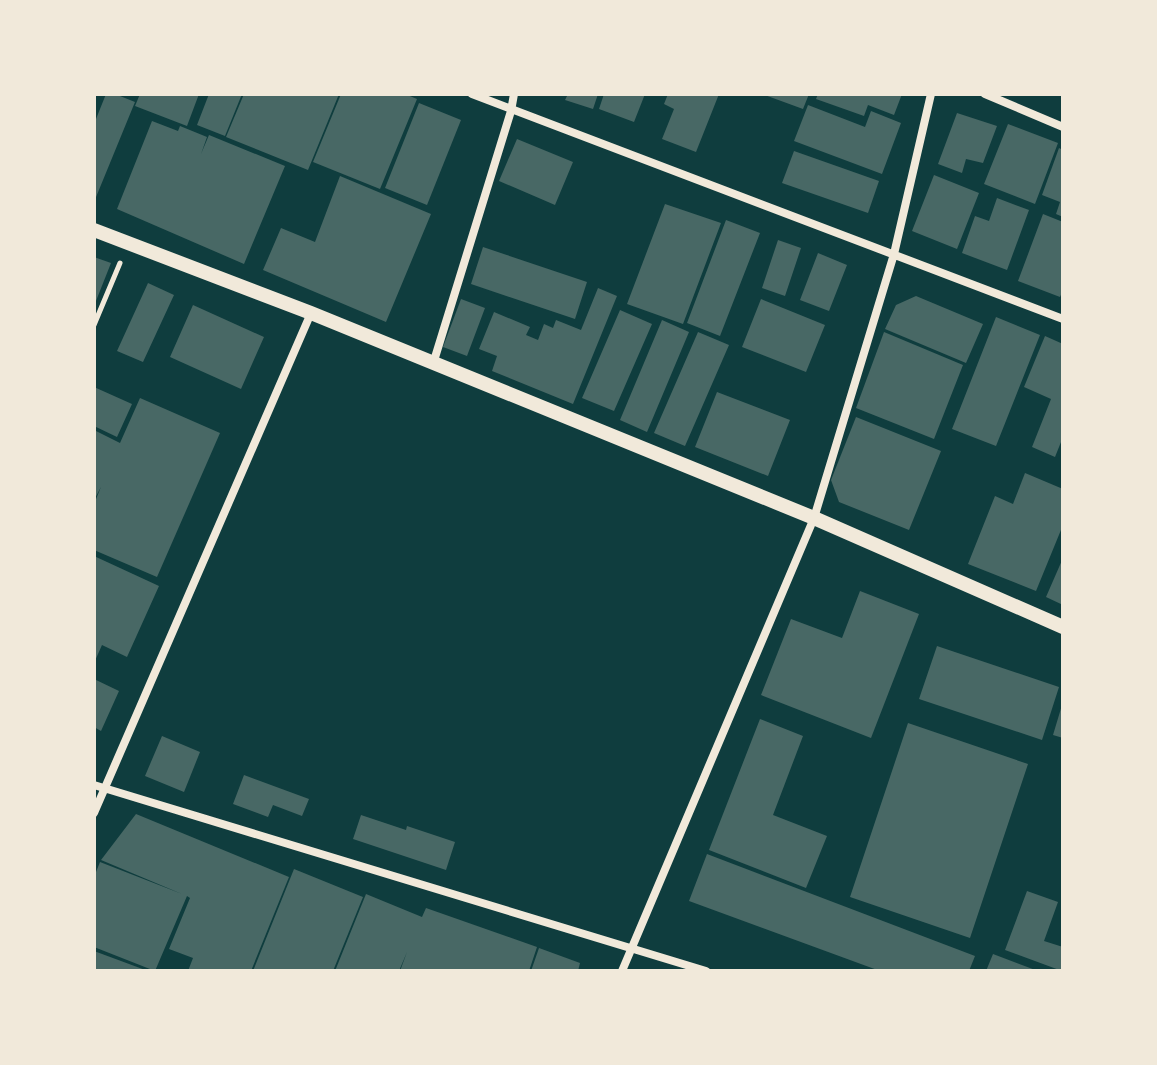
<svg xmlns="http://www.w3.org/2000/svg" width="1157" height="1065" font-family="Signika,sans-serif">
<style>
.building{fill:#486865}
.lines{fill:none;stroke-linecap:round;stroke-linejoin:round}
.path{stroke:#f1e9da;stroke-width:5}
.minor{stroke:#f1e9da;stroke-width:8}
.tertiary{stroke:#f1e9da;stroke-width:14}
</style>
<rect width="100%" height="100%" fill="#0f3d3e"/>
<path class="building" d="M106,94H115L135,102L94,202V124Z
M140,94H199L187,126L135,106Z
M209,94H242L225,136L197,125Z
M244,94H339L308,170L226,137Z
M341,94H405L417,99L380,189L313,162Z
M568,94H598L593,109L565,100Z
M604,94H645L634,122L599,109Z
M668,94H719L696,152L662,139L674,109L664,104Z
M762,94H809L803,109Z
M818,94H902L894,115L868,105L864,116L816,99Z
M419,103L461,120L427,205L385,188Z
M808,105L865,127L871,111L901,123L882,174L794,141Z
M957,113L997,126L983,163L966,159L962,173L938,164Z
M152,121L178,131L180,126L207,137L201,154L209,135L285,166L244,264L117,209Z
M1008,124L1058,143L1035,204L984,184Z
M517,139L573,162L555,205L499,181Z
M1059,148L1063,150V217L1056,214L1060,202L1042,195Z
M794,151L879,181L868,213L782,183Z
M934,175L979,193L957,249L912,231Z
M340,176L431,214L386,322L263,270L281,228L315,242Z
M997,198L1029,210L1007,270L962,253L975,216L989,221Z
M665,204L721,223L683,324L627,304Z
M1043,214L1063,222V290L1060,297L1018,281Z
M726,220L760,233L720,336L687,323Z
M778,240L801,248L785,296L762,288Z
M483,247L587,282L575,319L471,284Z
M818,253L847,265L829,311L800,300Z
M94,257L111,263L94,306Z
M148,283L174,295L143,362L117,351Z
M598,288L617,296L573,404L492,371L497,356L479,349L494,312L530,327L526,335L538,340L544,324L553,328L556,320L581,330Z
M916,296L983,324L966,363L885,329L896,305Z
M461,299L485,308L467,356L443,347Z
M761,299L825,325L806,372L742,347Z
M193,305L264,337L241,389L170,357Z
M620,310L652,324L614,411L582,398Z
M996,317L1040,335L996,446L952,429Z
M662,320L689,332L647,432L620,420Z
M698,332L729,345L685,446L654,433Z
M884,332L963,365L934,439L856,408Z
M1045,336L1063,344V437L1055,457L1032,447L1051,399L1024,387Z
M94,387L132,404L117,437L94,426Z
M717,392L790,420L768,476L695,447Z
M140,398L220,433L157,577L94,550V504L101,487L94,500V430L120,443Z
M856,417L941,451L909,530L839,502L831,480Z
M1025,473L1063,489V525L1036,591L968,564L995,496L1013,504Z
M94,556L159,586L127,657L102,645L94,663Z
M1063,558V605L1046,597Z
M860,591L919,614L871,738L761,695L791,619L842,638Z
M937,646L1059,687L1042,740L919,699Z
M94,679L119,691L101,731L94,727Z
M1062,705H1063V738L1053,735Z
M760,719L803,736L773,815L827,836L806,888L709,850Z
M908,723L1028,764L970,938L850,897Z
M162,736L200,752L184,792L145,776Z
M244,775L309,799L302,816L273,805L268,817L233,804Z
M136,814L289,877L251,971H188L193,958L169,949L190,898L187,896L155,971L94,947V877L100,862L182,894L101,860Z
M361,815L406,830L407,826L455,842L446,870L353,839Z
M707,854L975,956L969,971H880L689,901Z
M294,869L363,897L333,971H253Z
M1027,891L1058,902L1044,941L1063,947L1062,971L1005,950Z
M366,894L422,917L426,908L537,947L529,971H400L407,952L399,971H335Z
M539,948L580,963L578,971H531Z
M94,951L148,971H94Z
M993,954L1038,971H986Z"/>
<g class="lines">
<path class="path" d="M94,325L120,263"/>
<path class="minor" d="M472,94L1063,319
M985,94L1063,127
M433,364L511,111L514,94
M94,785L706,971
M94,813L311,313
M622,971L814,518L894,254L931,94"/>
<path class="tertiary" d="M94,230L311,313L814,518L1063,627"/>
</g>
<rect width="1157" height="1065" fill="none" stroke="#f1e9da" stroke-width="192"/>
</svg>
